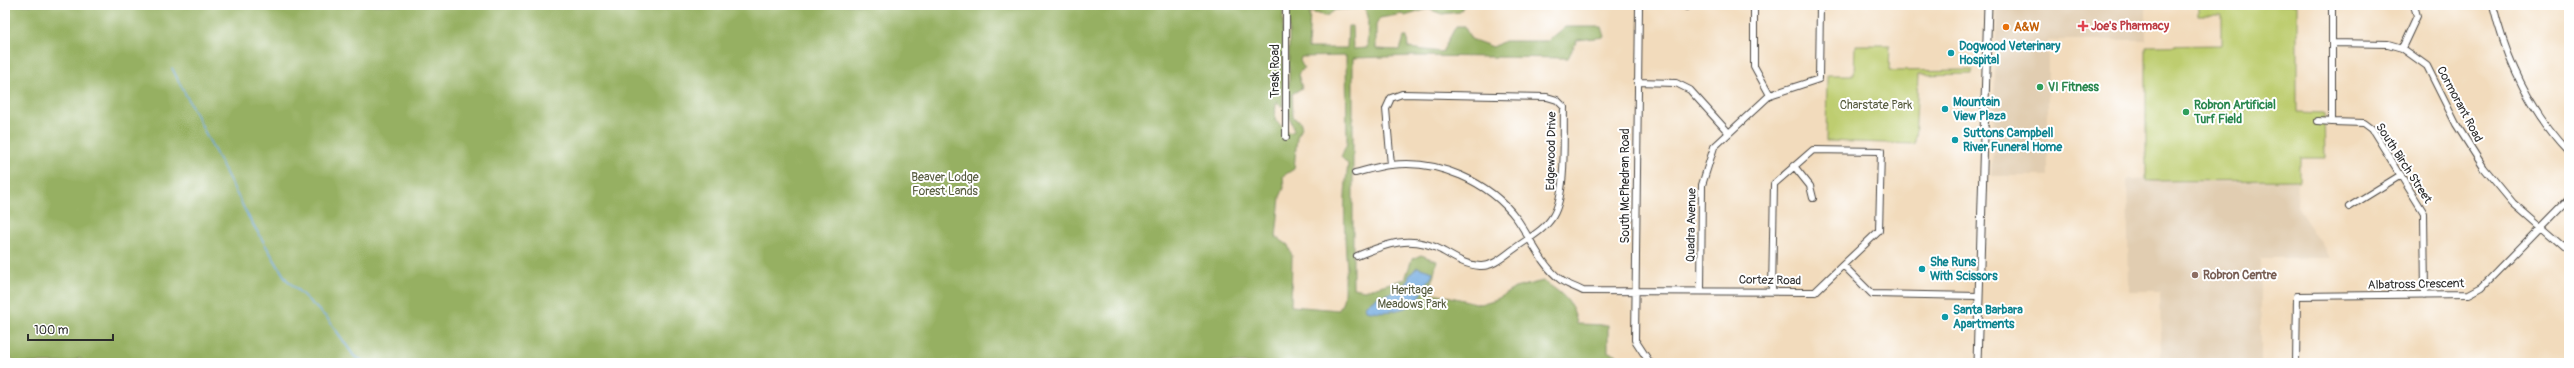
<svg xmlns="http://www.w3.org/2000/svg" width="2574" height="368" font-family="Pangolin,sans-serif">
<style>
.built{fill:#e1cdb1}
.green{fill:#becd6f;stroke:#747c4d}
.forest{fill:#96b062;stroke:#606e46;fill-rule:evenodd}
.water{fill:#6fa9df;stroke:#4d6a85}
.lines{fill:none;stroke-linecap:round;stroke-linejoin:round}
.stream{stroke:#6fa9df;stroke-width:1.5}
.minor-casing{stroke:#494541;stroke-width:8}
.major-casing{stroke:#494541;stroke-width:9}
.minor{stroke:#fff;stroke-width:6}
.major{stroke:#fff;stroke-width:7}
.health-dot{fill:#e0444e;stroke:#fff;stroke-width:1.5}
.food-dot{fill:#e8710a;stroke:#fff;stroke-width:1.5}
.culture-dot{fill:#0f9aa8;stroke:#fff;stroke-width:1.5}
.leisure-dot{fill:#2e9e5b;stroke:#fff;stroke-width:1.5}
.education-dot{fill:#8d6e63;stroke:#fff;stroke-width:1.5}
.labels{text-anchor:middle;stroke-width:4;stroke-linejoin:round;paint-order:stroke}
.health-label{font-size:12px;font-weight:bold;fill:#be3a42;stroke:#fff;text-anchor:start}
.food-label{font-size:12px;font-weight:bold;fill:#c56008;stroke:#fff;text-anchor:start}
.culture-label{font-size:12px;font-weight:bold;fill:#0d838f;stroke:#fff;text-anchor:start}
.street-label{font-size:12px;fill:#2b2b2b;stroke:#fff}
.leisure-label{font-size:12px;font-weight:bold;fill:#27864d;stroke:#fff;text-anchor:start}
.park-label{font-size:12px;fill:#575c3f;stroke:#fff}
.education-label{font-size:12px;font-weight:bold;fill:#785e54;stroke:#fff;text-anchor:start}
</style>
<rect width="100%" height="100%" fill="#fff"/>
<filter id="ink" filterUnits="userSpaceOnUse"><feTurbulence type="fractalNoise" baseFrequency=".025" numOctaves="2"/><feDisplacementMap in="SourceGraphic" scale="8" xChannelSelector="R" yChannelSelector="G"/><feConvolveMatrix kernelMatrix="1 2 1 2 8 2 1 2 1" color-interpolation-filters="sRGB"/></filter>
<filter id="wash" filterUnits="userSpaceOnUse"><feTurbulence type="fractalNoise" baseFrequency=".012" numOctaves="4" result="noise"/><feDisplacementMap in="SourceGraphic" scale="16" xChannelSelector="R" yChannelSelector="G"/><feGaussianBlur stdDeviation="0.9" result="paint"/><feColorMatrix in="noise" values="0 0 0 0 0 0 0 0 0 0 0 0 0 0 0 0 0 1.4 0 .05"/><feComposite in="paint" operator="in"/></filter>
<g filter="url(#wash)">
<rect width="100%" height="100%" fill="#f2dbbc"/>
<path class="built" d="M1997,5H2146V40H2048V176H1992Z
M2127,179L2298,180L2297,207L2331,258H2261V363H2161L2160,291H2129Z"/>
<path class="green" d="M2199,5H2297V112L2324,113L2325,158H2300V180L2146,181V46L2221,45V15H2199Z
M1855,45H1890L1889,71L1972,70V74L1918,75L1915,144L1826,141L1827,75H1854Z"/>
<path class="forest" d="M5,5H1283V107L1276,102L1275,120L1289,133L1294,131L1289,114V5H1464L1460,12L1442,14L1428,9L1405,16L1403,14L1380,18L1376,25V49L1400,50L1404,37H1407L1408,48L1442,52L1456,26H1464L1471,39L1493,47L1504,41H1548L1565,27H1602L1605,37L1577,40L1568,58L1416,56L1353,58V288L1365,290L1405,279L1412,259L1421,255L1437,261L1430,292L1480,304L1497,299L1515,288L1543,281C1562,293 1574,302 1577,324L1608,325V352L1616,354L1621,363H83L80,358L68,363H17L5,353V335L8,330L5,326ZM1365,8L1368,16L1367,48L1353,49L1352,26H1348L1347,48H1308L1310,12L1327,16L1335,10ZM1346,56L1347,143L1341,157L1348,164C1343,199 1344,234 1347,268C1340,281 1349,293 1339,310L1291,306L1292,256L1288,245L1276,237L1280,197L1284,188L1283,176L1294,169L1297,137L1302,127L1300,121L1293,117L1292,94L1302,88L1298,74L1304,68L1300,61L1301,57ZM1417,267L1432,277L1422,287L1419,296H1378C1399,294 1407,283 1417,267Z"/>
<path class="water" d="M1417,267L1433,272C1430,284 1420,285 1419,302C1402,311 1384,314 1366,310L1365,306L1378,296L1386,295L1406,285L1409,276Z"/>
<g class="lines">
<path class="stream" d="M172,68L248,216L286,279L328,319L354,356L367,363"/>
</g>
</g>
<g filter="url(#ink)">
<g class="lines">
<g class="minor-casing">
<path id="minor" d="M1639,5L1635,340L1650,363
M1681,5L1687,7
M1754,5V66L1770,95
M2332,5V122L2364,123L2372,129L2424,213L2425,295
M2493,5C2506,59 2530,111 2569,152
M2332,43L2388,44L2402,48L2427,66L2456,124L2484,168L2513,203L2569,252
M2402,48L2417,16L2414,5
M1637,82L1676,83L1690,90L1728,132
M2318,121L2332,122
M1286,137V5
M1794,166L1810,186L1813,198
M1355,173C1367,170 1379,166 1391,165C1437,159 1489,181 1517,219C1531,239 1541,265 1561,280C1567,285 1576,287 1583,291L1815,292L1843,265L1872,294L1978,296
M2349,207L2401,175
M1357,256C1386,244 1411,234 1441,250C1453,257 1465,265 1480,266C1493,267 1504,256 1514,249C1527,239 1545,230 1553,216C1567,193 1563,135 1564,107L1557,100L1547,97L1402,94L1391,98L1386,109L1391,165
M1701,291L1702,185L1714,147L1770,95L1819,79L1820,5
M1772,291L1774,184L1813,150L1881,151L1879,231L1843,265
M2296,363L2297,296L2469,294L2482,287L2569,198"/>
</g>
<g class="major-casing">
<path id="major" d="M1977,363L1988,5"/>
</g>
<use href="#minor" class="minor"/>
<use href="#major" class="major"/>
</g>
</g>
<path class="health-dot" d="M2081 20h4v4h4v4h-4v4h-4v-4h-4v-4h4z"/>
<circle class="food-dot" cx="2006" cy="27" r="4"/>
<g class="culture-dot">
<circle cx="1951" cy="53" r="4"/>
<circle cx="1945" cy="109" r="4"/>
<circle cx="1955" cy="140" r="4"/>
<circle cx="1922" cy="269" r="4"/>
<circle cx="1945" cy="317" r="4"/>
</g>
<g class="leisure-dot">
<circle cx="2040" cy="87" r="4"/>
<circle cx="2186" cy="112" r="4"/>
</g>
<circle class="education-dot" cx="2195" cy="275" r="4"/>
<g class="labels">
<g class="health-label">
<text x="2091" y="30">Joe's Pharmacy</text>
</g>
<g class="food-label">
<text x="2014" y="31">A&amp;W</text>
</g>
<g class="culture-label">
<text x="1959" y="50">Dogwood Veterinary<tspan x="1959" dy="14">Hospital</tspan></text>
<text x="1953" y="106">Mountain<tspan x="1953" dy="14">View Plaza</tspan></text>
<text x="1963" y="137">Suttons Campbell<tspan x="1963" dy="14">River Funeral Home</tspan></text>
<text x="1930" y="266">She Runs<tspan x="1930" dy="14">With Scissors</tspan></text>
<text x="1953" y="314">Santa Barbara<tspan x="1953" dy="14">Apartments</tspan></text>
</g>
<g class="street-label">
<text transform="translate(1275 71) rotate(-90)" y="4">Trask Road</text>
<text transform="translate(2460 104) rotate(62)" y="4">Cormorant Road</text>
<text transform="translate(1551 151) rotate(-89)" y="4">Edgewood Drive</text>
<text transform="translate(2404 163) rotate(57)" y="4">South Birch Street</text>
<text transform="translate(1625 186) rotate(-90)" y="4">South McPhedran Road</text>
<text transform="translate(1691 225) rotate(-89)" y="4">Quadra Avenue</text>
<text transform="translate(1770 280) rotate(1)" y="4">Cortez Road</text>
<text transform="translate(2416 284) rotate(-1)" y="4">Albatross Crescent</text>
</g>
<g class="leisure-label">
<text x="2048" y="91">VI Fitness</text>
<text x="2194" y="109">Robron Artificial<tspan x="2194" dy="14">Turf Field</tspan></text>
</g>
<g class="park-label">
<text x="1876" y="109">Charstate Park</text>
<text x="945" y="181">Beaver Lodge<tspan x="945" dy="14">Forest Lands</tspan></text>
<text x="1412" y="294">Heritage<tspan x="1412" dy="14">Meadows Park</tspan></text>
</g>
<g class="education-label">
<text x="2203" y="279">Robron Centre</text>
</g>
</g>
<rect width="2574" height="368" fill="none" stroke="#fff" stroke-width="20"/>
<path d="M28 334v6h85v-6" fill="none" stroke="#2b2b2b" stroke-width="2"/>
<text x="34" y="334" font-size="12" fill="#2b2b2b" stroke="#ffffff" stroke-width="3" paint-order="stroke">100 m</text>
</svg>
